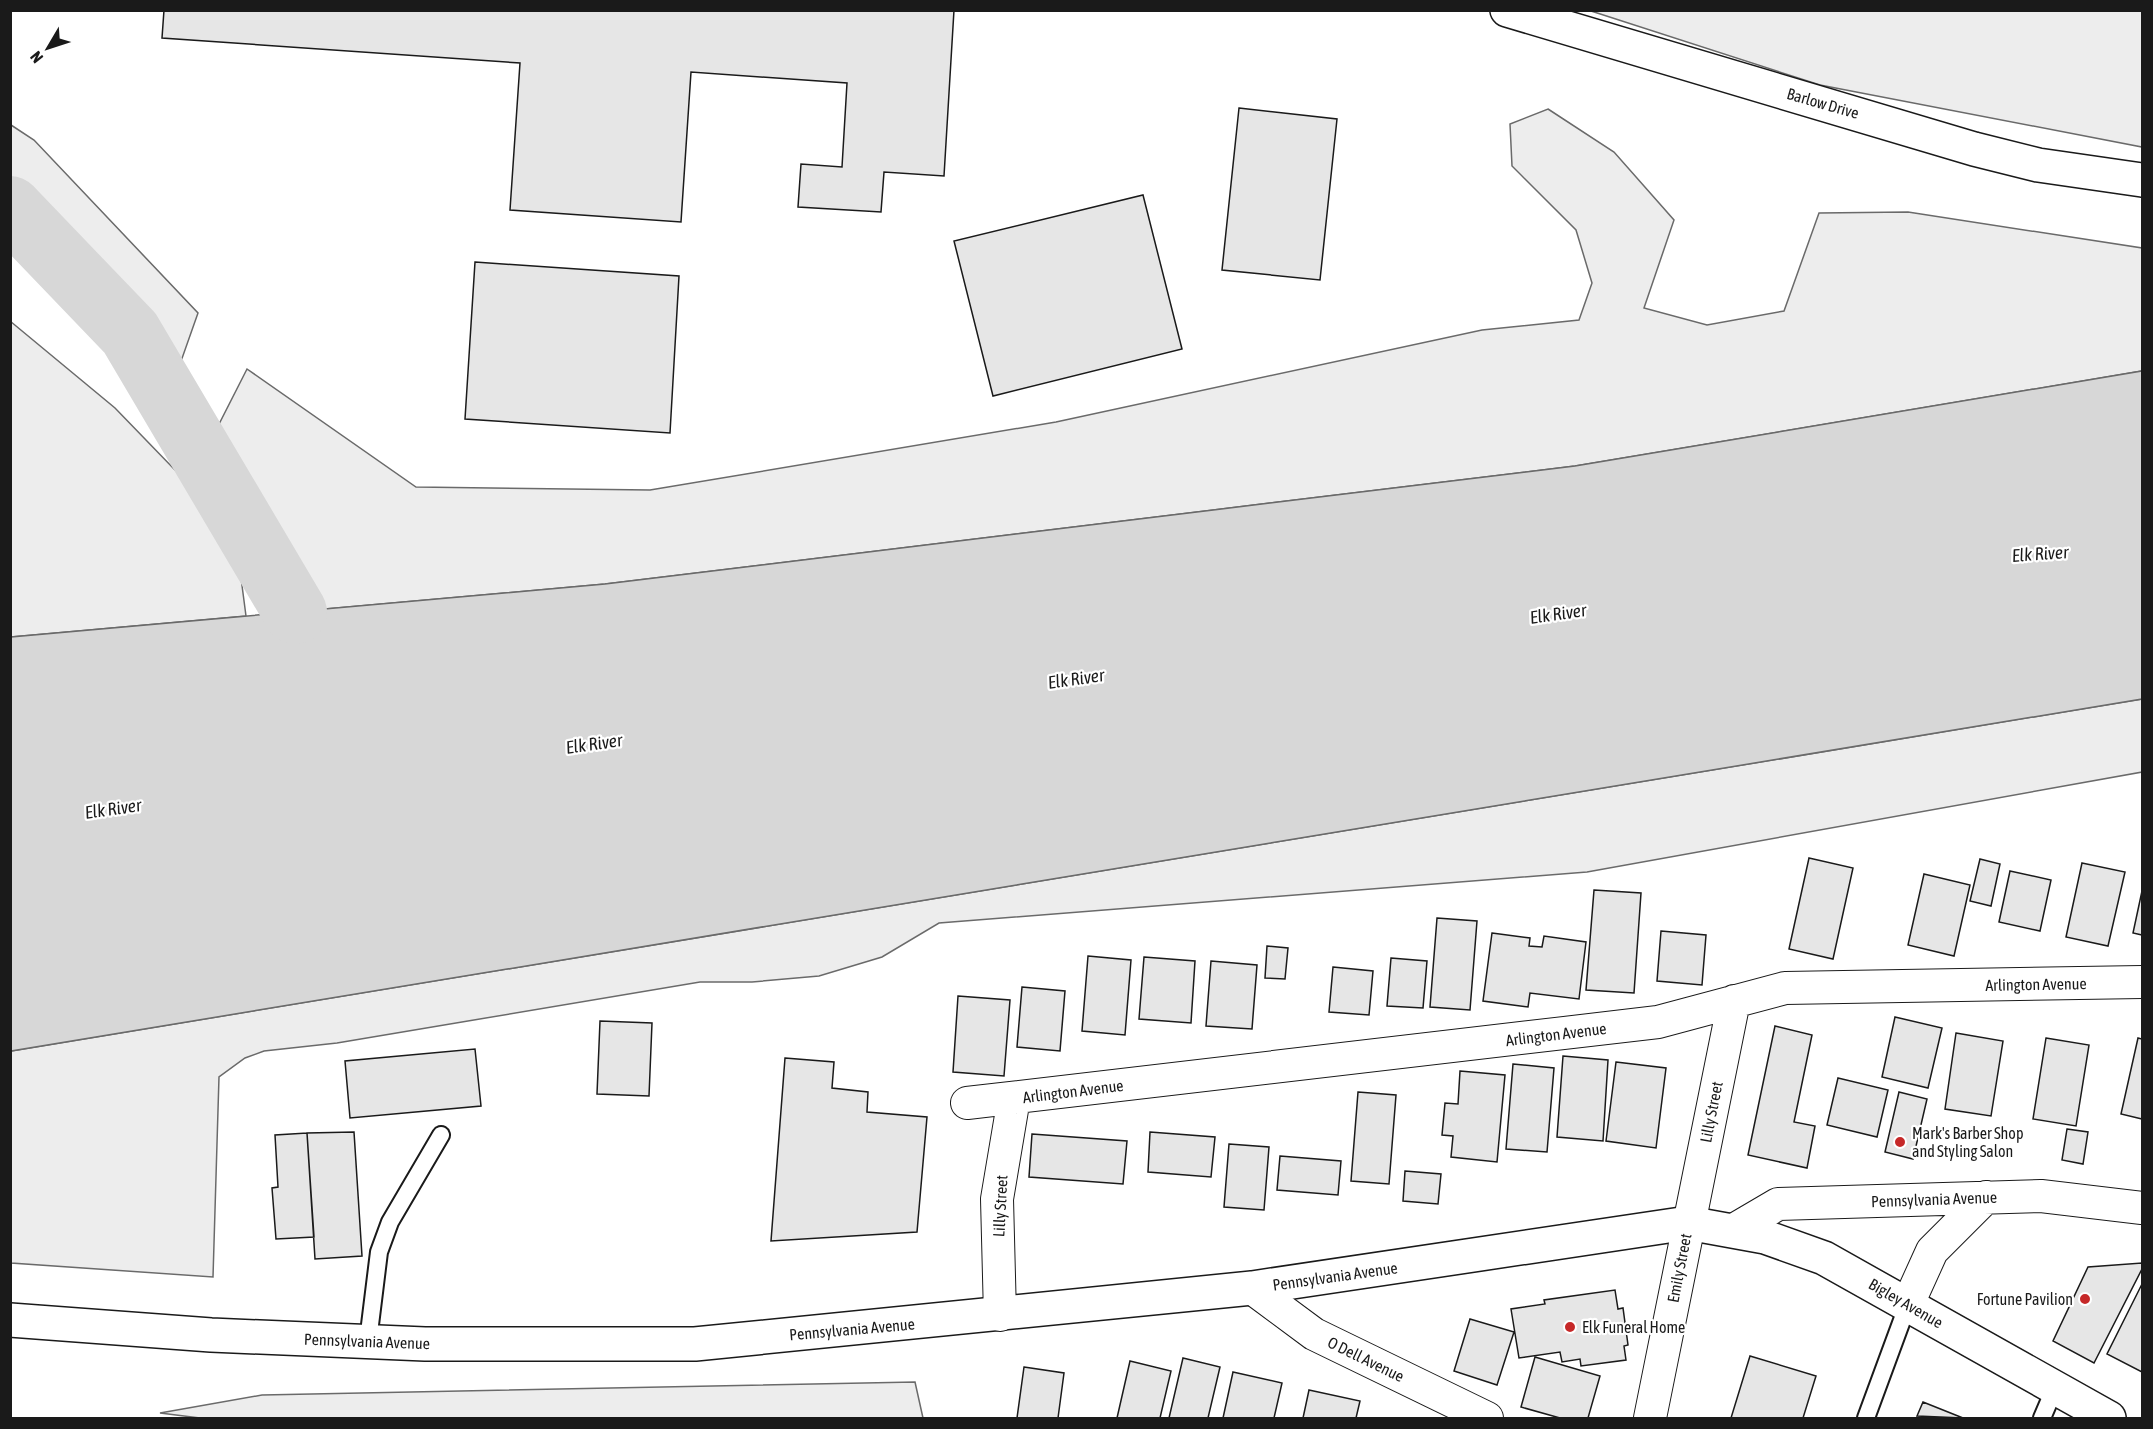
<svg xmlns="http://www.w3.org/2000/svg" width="2153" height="1429" font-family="'Asap Condensed',sans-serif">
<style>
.built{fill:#ededed;stroke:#6a6a6a;stroke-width:1.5}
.water{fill:#d7d7d7;stroke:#6a6a6a;stroke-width:1.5}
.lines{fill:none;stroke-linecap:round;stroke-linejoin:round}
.river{stroke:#d7d7d7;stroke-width:64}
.building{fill:#e6e6e6;stroke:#1a1a1a;stroke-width:1.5}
.lane-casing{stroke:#1a1a1a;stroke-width:20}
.street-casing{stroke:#1a1a1a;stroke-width:34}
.secondary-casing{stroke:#1a1a1a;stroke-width:36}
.primary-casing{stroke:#1a1a1a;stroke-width:36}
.lane{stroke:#fff;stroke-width:16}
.street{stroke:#fff;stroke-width:32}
.secondary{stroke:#fff;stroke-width:33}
.primary{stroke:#fff;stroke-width:33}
.poi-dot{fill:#c62828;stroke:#fff;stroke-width:2}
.labels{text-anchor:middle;stroke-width:4.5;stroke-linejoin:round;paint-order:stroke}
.street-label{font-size:16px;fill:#1a1a1a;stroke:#fff}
.poi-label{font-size:16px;fill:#1a1a1a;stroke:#fff;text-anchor:start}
.water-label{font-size:18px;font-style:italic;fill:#1a1a1a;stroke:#fff}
</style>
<rect width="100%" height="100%" fill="#fff"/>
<path class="built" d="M1591,11H2142V147L1820,85Z
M1548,109L1614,152L1674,220L1644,308L1707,325L1784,311L1819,213L1908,212L2142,248V371L1575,466L605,584L314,610L213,436L247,369L416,487L650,490L1056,422L1482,330L1579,320L1592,283L1576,230L1512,166L1510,124Z
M11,125L34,140L198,313L173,384L64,232L11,191Z
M10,321L115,408L235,532L246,616L11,637Z
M2142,699V772L1587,872L939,923L882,957L819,976L752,982H700L337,1043L264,1051L245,1058L219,1077L213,1277L11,1263V1051Z
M915,1382L923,1418H200L160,1413L262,1395Z"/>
<path class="water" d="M2142,371V699L11,1051V637L605,584L1575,466Z"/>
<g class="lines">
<path class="river" d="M10,208L130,333L295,612"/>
</g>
<path class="building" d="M164,10H954L944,176L884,172L881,212L798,207L801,164L842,167L847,83L691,72L681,222L510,210L520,63L162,38Z
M1239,108L1337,119L1320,280L1222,270Z
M1143,195L1182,349L993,396L954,241Z
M475,262L679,276L670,433L465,419Z
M1809,858L1853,868L1833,959L1789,949Z
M1980,859L2000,864L1991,906L1970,901Z
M2082,863L2125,872L2108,946L2066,937Z
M2010,871L2051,880L2040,931L1999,922Z
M1924,874L1970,885L1954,956L1908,945Z
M1594,890L1641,893L1634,993L1586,990Z
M2142,891V935L2133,933Z
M1437,918L1477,921L1470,1010L1430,1007Z
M1661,931L1706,935L1702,985L1657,981Z
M1492,933L1530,938L1529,946L1542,947L1544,936L1586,942L1579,999L1530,993L1528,1007L1483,1001Z
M1267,946L1288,948L1285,979L1265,978Z
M1088,956L1131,960L1125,1035L1082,1031Z
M1144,957L1195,961L1191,1023L1139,1019Z
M1391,958L1427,961L1423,1008L1387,1006Z
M1211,961L1257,965L1252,1029L1206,1026Z
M1333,967L1373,971L1369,1015L1329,1012Z
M1022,987L1065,991L1060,1051L1017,1047Z
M958,996L1010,1000L1004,1076L953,1072Z
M1895,1017L1942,1028L1928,1088L1882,1077Z
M600,1021L652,1023L649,1096L597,1094Z
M1775,1026L1812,1035L1794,1122L1815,1126L1807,1168L1748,1155Z
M1956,1033L2003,1041L1991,1116L1945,1109Z
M2046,1038L2089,1045L2076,1126L2033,1119Z
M2138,1038L2142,1039V1119L2121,1114Z
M475,1049L481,1106L350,1118L345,1061Z
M1563,1056L1608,1060L1603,1141L1557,1137Z
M785,1058L834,1062L832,1088L868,1092L867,1112L927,1117L917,1232L771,1241Z
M1616,1062L1666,1068L1656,1148L1606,1141Z
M1513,1064L1554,1068L1547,1152L1506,1149Z
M1460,1071L1505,1075L1497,1162L1451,1157L1453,1136L1442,1135L1445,1103L1458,1104Z
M1838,1078L1888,1090L1877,1137L1827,1125Z
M1358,1092L1396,1095L1389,1184L1351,1181Z
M1899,1092L1927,1099L1913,1159L1885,1152Z
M2067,1129L2088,1132L2083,1164L2062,1160Z
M354,1132L362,1256L315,1259L307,1133Z
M1150,1132L1215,1137L1211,1177L1148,1172Z
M307,1133L314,1237L276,1239L272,1188L278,1187L275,1135Z
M1032,1134L1127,1141L1123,1184L1029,1177Z
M1229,1144L1269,1147L1264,1210L1224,1207Z
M1280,1156L1341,1161L1338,1195L1277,1190Z
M1405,1171L1441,1174L1438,1204L1403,1201Z
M2142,1263V1269L2094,1363L2053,1341L2088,1267Z
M2142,1284V1372L2107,1354Z
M1615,1290L1618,1309L1623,1308L1628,1345L1624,1346L1626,1360L1581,1366L1580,1359L1562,1362L1560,1352L1519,1358L1511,1309L1545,1304L1544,1300Z
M1470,1319L1514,1332L1497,1385L1454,1371Z
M1750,1356L1816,1376L1803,1418H1731Z
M1535,1357L1600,1376L1588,1418H1560L1521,1407Z
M1183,1358L1220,1367L1208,1418H1169Z
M1130,1361L1171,1371L1160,1418H1117Z
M1024,1367L1064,1373L1058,1418H1017Z
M1233,1372L1282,1383L1274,1418H1223Z
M1309,1390L1360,1401L1356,1418H1303Z
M1923,1402L1963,1418L1917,1416Z"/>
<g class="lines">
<g class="lane-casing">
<path id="lane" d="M368,1341L379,1252L390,1222L441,1135
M1866,1418L1908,1304
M2042,1418L2054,1390"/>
</g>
<g class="street-casing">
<path id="street" d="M967,1103L1658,1022L1785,988L2142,982
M1732,1231L1778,1204L2041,1196L2142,1208
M1252,1288L1314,1334L1487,1418
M1908,1304L1932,1251L1986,1197
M1000,1315L997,1199L1014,1098
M1650,1418L1734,1001"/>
</g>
<g class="secondary-casing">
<path id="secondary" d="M1507,10L1974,149L2038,165L2142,180"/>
</g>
<g class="primary-casing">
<path id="primary" d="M10,1320L211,1335L425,1344H695L1252,1288L1688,1223L1765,1237L1824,1258L2109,1418"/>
</g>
<use href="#lane" class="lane"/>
<use href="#street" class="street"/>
<use href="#secondary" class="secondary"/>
<use href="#primary" class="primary"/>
</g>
<g class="poi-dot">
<circle cx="1900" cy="1142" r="6"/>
<circle cx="2085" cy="1299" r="6"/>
<circle cx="1570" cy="1327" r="6"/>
</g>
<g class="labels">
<g class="street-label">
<text transform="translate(1823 103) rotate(16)" y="6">Barlow Drive</text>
<text transform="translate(2036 984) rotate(-1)" y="6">Arlington Avenue</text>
<text transform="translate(1556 1034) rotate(-7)" y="6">Arlington Avenue</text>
<text transform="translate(1073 1091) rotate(-7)" y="6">Arlington Avenue</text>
<text transform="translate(1711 1112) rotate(-79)" y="6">Lilly Street</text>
<text transform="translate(1934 1199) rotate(-2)" y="6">Pennsylvania Avenue</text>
<text transform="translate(1000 1206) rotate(-87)" y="6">Lilly Street</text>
<text transform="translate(1679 1268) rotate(-79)" y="6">Emily Street</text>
<text transform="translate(1335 1276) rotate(-8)" y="6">Pennsylvania Avenue</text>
<text transform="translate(1906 1303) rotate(30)" y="6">Bigley Avenue</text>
<text transform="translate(852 1329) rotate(-5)" y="6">Pennsylvania Avenue</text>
<text transform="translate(367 1341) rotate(2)" y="6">Pennsylvania Avenue</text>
<text transform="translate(1366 1359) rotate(26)" y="6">O Dell Avenue</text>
</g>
<g class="poi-label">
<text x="1912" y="1139">Mark's Barber Shop<tspan x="1912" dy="18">and Styling Salon</tspan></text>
<text x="2073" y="1305" text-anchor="end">Fortune Pavilion</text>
<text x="1582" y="1333">Elk Funeral Home</text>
</g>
<g class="water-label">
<text transform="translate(2040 554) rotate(-4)" y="6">Elk River</text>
<text transform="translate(1558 614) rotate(-8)" y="6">Elk River</text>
<text transform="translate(1076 679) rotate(-8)" y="6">Elk River</text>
<text transform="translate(594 744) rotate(-8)" y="6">Elk River</text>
<text transform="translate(113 809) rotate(-8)" y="6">Elk River</text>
</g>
</g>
<rect width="2153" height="1429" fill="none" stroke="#1a1a1a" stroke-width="24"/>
<g transform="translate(48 48) rotate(231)" stroke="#ffffff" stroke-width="4.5" paint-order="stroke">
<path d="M0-4.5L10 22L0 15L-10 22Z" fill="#1a1a1a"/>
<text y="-9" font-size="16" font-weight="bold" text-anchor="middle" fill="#1a1a1a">N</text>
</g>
</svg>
